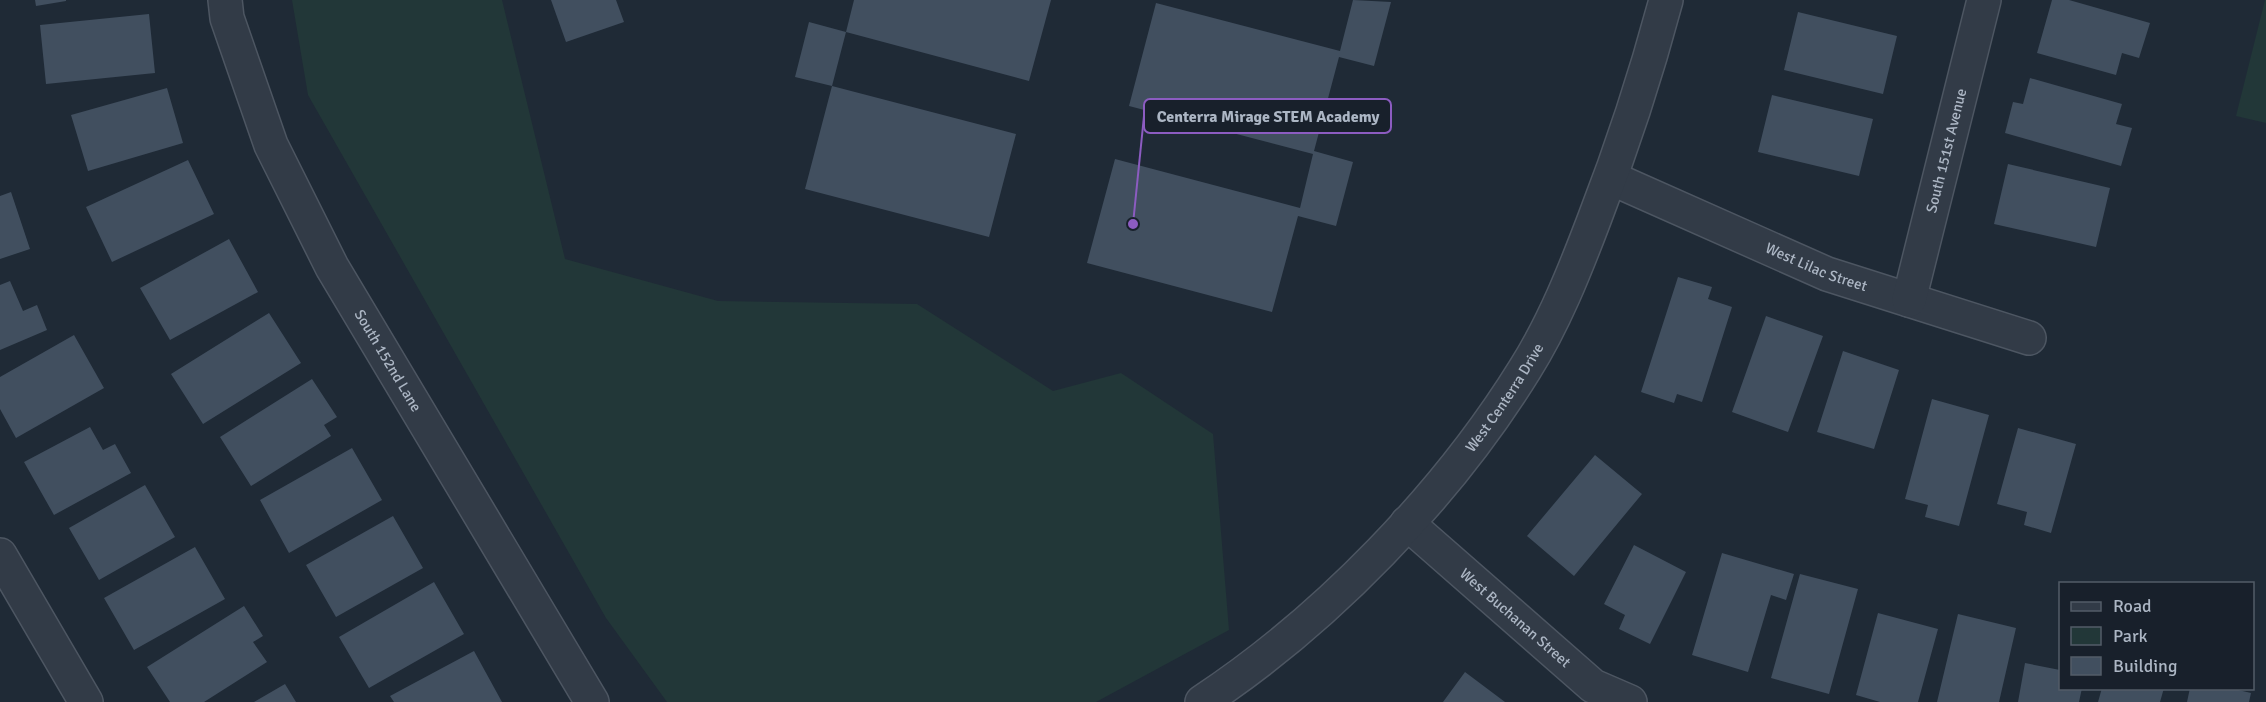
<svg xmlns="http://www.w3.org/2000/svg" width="2266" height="702" font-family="Signika,sans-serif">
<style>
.green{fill:#223738}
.building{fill:#414f5f}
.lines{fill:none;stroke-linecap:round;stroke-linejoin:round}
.minor-casing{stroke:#4d5662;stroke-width:36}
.tertiary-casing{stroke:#4d5662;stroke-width:36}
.minor{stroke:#323b47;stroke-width:33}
.tertiary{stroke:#323b47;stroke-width:33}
.labels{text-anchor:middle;stroke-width:5;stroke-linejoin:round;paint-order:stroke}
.street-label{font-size:15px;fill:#acb6c4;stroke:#18202b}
.leader{fill:none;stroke:#8c5cc1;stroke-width:2}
.callout-dot{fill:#8c5cc1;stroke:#18202b;stroke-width:2}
.callout{fill:#18202b;stroke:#8c5cc1;stroke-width:2}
.callout-label{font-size:16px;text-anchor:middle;font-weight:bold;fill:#acb6c4}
</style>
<rect width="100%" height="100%" fill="#1f2a36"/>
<path class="green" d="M292,0H502L565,259L718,301L917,304L1053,391L1121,373L1213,434L1229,630L1096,702H667L606,618L308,95Z
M2265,0H2266V123L2236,116Z"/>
<path class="building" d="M35,0H66V1L36,6Z
M551,0H616L624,22L566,42Z
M854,0H1051L1029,81L846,32Z
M1353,0L1391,2L1374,66L1339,57L1314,151L1353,162L1336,226L1298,216L1272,312L1087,263L1115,159L1300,208L1313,154L1129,106L1156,3L1340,51Z
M2052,0H2069L2150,23L2139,58L2122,53L2116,75L2037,53Z
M1798,12L1897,36L1883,94L1784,70Z
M149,14L155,73L46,84L40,25Z
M809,22L846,32L832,86L795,77Z
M2030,78L2122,104L2116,124L2132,128L2121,166L2005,133L2013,102L2023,104Z
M832,86L1016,134L989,237L805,189Z
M167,88L183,143L88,171L71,115Z
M1772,95L1873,119L1859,176L1758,152Z
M188,160L214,214L112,262L86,207Z
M2008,164L2110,188L2096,247L1994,224Z
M11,192L30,249L0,259V196Z
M229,239L258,292L170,340L140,288Z
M1678,277L1712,287L1708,299L1732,307L1702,402L1677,394L1674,403L1641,392Z
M10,281L23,311L37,305L47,330L0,350V285Z
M269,313L301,363L203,424L171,374Z
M1766,316L1823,336L1788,432L1732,412Z
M74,335L104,388L16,438L0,409V377Z
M1843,351L1899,370L1874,449L1817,432Z
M312,379L337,417L324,425L331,436L251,486L220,437Z
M1932,399L1989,415L1959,526L1925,517L1928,505L1905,499Z
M90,427L103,450L115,444L131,473L54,515L24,462Z
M2018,428L2076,444L2051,533L2024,525L2027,512L1997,504Z
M352,448L382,500L289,553L260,500Z
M1595,455L1642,494L1574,576L1527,536Z
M145,485L175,537L99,580L69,528Z
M393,516L423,568L336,617L306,565Z
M1634,545L1686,572L1650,644L1619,629L1625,615L1604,604Z
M195,547L225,599L134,650L104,598Z
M1722,553L1794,574L1786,600L1771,595L1748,672L1692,655Z
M1800,574L1858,589L1829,694L1771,678Z
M434,582L464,634L369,688L339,637Z
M244,606L263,636L253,642L267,662L204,702H170L147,667Z
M1878,613L1938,629L1918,702H1880L1856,695Z
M1958,614L2016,628L1999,702H1937Z
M474,651L502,702H394L390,696Z
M2025,663L2060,670V688H2082L2079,702H2018Z
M1465,672L1505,702H1443Z
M285,684L296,702H254Z
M2102,688H2164L2160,702H2098Z
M2190,688H2230L2251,693L2249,702H2187Z"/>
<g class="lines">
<g class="minor-casing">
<g id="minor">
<path id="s1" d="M225,0L227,18L271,145L332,267L592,702"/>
<path id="s2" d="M1611,178L1827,274L2029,338"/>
<path id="s3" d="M1909,300L1984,0"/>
<path id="s4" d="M1407,523L1593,686L1630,702"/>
<path d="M0,555L86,702"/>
</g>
</g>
<g class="tertiary-casing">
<g id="tertiary">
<path id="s5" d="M1202,702C1326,620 1447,495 1525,369C1554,323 1575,270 1594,220C1622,148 1646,75 1666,0"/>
</g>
</g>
<use href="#minor" class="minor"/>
<use href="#tertiary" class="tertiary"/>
</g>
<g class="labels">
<g class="street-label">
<text dy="5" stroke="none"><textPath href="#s3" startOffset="154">South 151st Avenue</textPath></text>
<text dy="5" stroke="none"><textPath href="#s2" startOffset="224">West Lilac Street</textPath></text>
<text dy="5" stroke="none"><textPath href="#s1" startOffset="398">South 152nd Lane</textPath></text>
<text dy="5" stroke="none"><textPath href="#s5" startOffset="432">West Centerra Drive</textPath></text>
<text dy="5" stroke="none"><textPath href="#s4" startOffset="144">West Buchanan Street</textPath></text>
</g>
</g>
<path class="leader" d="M1133 224L1144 116"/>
<circle class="callout-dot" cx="1133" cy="224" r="6"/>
<rect class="callout" x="1144" y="99" width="247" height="34" rx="6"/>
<g class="callout-label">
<text x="1268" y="122">Centerra Mirage STEM Academy</text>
</g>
<rect x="2059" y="582" width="195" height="108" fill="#18202b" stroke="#535c68" stroke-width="1.5"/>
<rect x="2071" y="602" width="30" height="9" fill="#323b47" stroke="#535c68" stroke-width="1.5"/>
<text x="2113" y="612" font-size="18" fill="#acb6c4">Road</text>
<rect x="2071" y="627" width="30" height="18" fill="#223738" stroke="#535c68" stroke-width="1.5"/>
<text x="2113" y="642" font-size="18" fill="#acb6c4">Park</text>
<rect x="2071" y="657" width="30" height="18" fill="#414f5f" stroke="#535c68" stroke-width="1.5"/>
<text x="2113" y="672" font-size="18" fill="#acb6c4">Building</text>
</svg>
